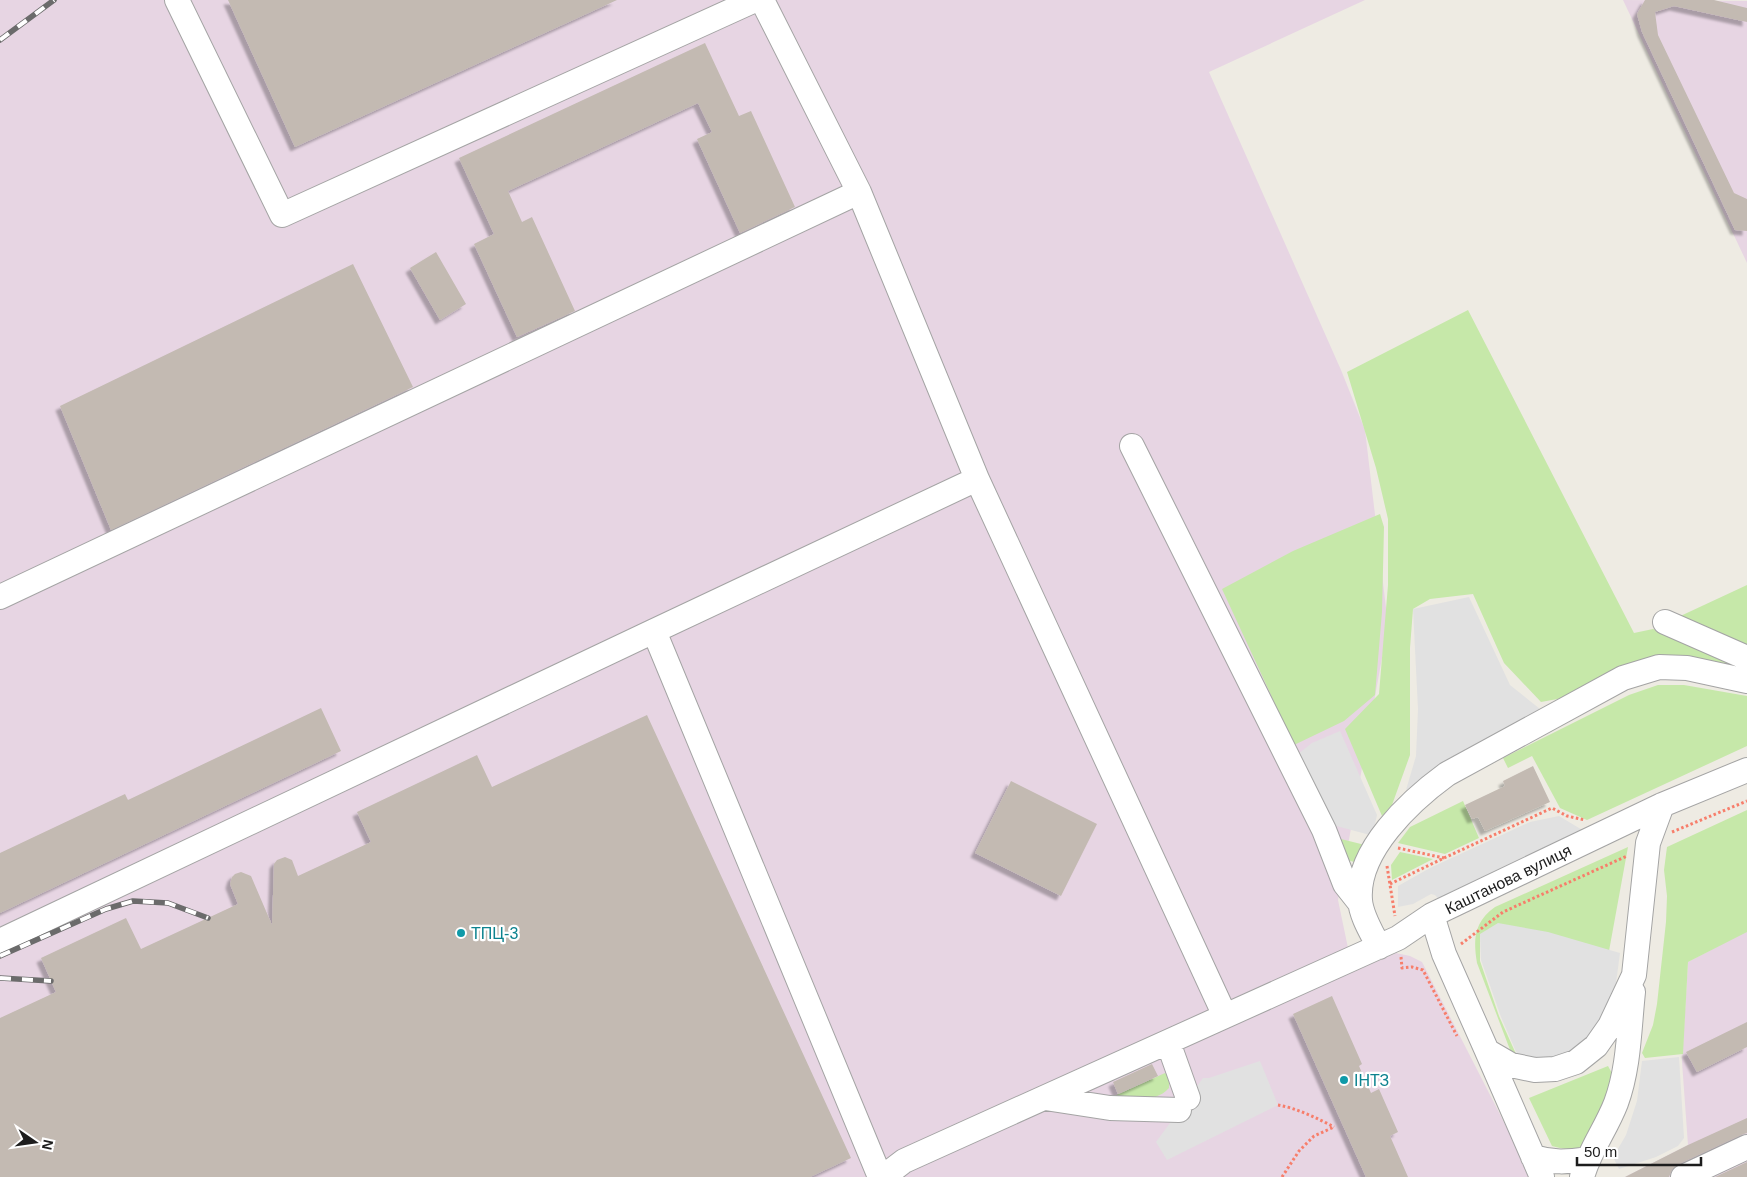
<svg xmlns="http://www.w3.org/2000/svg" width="1747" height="1177" font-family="Arial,sans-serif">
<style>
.industrial{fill:#e7d5e3}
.grass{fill:#c6e8a9}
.parking{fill:#e1e1e1}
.building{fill:#c3bab2;filter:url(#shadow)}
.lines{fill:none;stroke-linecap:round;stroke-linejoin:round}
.minor-casing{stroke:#a4a4a4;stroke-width:26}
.path{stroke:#f77e6b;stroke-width:3;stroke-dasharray:2.5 2.5;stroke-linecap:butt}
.minor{stroke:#fff;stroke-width:24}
.rail-casing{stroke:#6b6b6b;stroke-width:5.5}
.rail{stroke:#fff;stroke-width:4;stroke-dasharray:11;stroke-linecap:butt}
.culture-dot{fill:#0f9aa8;stroke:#fff;stroke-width:2}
.labels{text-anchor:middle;stroke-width:4.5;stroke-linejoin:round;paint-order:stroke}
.street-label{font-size:16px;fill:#1d1d1d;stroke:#fff}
.culture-label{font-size:16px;fill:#0d838f;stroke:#fff;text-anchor:start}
</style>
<defs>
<filter id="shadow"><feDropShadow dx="-4.5" dy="4.5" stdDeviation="1" flood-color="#0004"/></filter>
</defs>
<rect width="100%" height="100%" fill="#eeebe3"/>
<path class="industrial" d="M0,0H1365L1209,72L1341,370L1365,430L1388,625L1338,900L1353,972L1396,953L1410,956L1422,962L1532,1177H0Z
M1623,0L1747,1V263Z
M1747,931V1177H1625L1688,1145L1682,1062L1688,962Z"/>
<path class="grass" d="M1468,310L1634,633L1653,629L1743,669L1686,657L1563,698L1541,702L1504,663L1473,594L1430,599L1413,609L1410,648V755L1392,805L1382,816L1345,729L1379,694L1388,585V519L1376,468L1347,372Z
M1380,514L1384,527L1382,612L1375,695L1344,721L1294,745L1222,589L1293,551Z
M1747,585V649L1674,619Z
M1658,685H1684L1747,696V746L1587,820L1560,808L1532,756L1508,768L1503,758L1629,695Z
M1463,801L1479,838L1445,854L1398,843L1410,827Z
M1747,810V932L1688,962L1683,1054L1645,1058L1642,1053L1653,1025L1657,1004L1666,922L1667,896L1664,870L1667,847Z
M1333,837L1369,846L1359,859L1354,862C1341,859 1338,848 1333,837Z
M1628,847L1609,951L1480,934V961L1499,1016L1516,1054L1512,1055L1477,963C1473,939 1474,922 1495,907Z
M1400,852L1433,859L1392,880L1391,865Z
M1608,1066L1613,1075L1598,1124L1586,1146C1573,1150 1565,1150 1552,1146L1529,1098Z
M1165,1073L1169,1077V1088C1155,1104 1130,1098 1112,1097Z"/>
<path class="parking" d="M1469,597L1510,685L1540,709L1534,715L1406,790L1416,756L1418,709L1413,609Z
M1340,731L1377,815L1374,828L1370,835L1329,824L1298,754L1312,743Z
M1559,816L1589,834L1444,905L1435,895L1431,894L1413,904L1398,907V886L1430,868L1530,822Z
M1498,923L1548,932L1620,953L1616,983L1603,1015L1576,1058L1535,1064L1517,1054L1501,1017L1481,960L1480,934Z
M1679,1057L1684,1138L1678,1146L1656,1157L1619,1169L1614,1159L1615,1154L1626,1135L1637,1101L1642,1061Z
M1260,1061L1278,1105L1167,1160L1156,1142L1203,1078H1209Z"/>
<path class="building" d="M228,0H617L295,147Z
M1645,0H1714L1747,8V22L1674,6L1655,12L1658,35L1734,193L1747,199V231L1735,230L1642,32L1637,14Z
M705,43L739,116L751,111L795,207L740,233L697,139L712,132L698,103L508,191L522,222L532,217L575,311L517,337L474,244L494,234L459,158Z
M436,252L466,304L440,320L410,268Z
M353,264L413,387L111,530L60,406Z
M321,708L341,751L0,913V853L125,794L128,800Z
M647,715L851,1158L810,1177H0V1018L56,992L41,958L126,918L141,949L238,904L230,884L232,877L235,874L241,872L251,876L272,925L274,864L277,860L285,857L292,860L298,876L371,842L357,812L477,755L492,787Z
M1533,766L1550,802L1485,831L1478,817L1472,819L1465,805L1505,786L1503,781Z
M1011,781L1097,824L1061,896L975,853Z
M1332,996L1362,1064L1359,1066L1371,1093L1379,1089L1398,1132L1390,1136L1408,1177H1366L1293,1014Z
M1747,1022V1047L1697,1072L1686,1052Z
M1152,1064L1158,1076L1118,1094L1113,1082Z
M1747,1118V1133L1741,1135L1677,1165L1672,1170L1669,1177H1625L1688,1145Z
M1747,1162V1177H1715Z"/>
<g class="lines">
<g class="minor-casing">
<path id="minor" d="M177,0L282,215L755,0
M762,0L859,192L977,479L1225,1016
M1132,446L1324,830L1345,884L1360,903
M0,597L859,192
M1665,622L1747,658
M1432,915L1444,954L1487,1051L1511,1065L1535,1070L1555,1069L1576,1062L1596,1046L1610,1026L1634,975L1648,843L1662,805
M0,941L654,631
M1379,947C1372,933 1361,916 1360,900C1356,851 1410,801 1447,774L1623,678L1659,667L1687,668L1747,681
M1168,1042L1188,1098
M1487,1051L1542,1177
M1045,1098L1110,1108L1179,1110
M1533,1157C1552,1163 1568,1162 1587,1159
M880,1177L654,631L977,479
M883,1177L904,1161L1398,938L1432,915L1662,805L1747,770
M1582,1177C1589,1151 1606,1129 1616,1103C1629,1068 1629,1029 1633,992
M1683,1177L1747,1147"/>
</g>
<path class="path" d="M1672,832L1747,801
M1398,848L1444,858
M1387,866L1395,916
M1390,884L1444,858L1552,808L1567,816L1585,820
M1461,944L1503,912L1627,856
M1401,957L1402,968L1412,967L1423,970L1457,1036
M1278,1105C1296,1108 1317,1118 1334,1127
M1282,1177L1299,1151L1314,1136L1334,1127"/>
<use href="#minor" class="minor"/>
<g class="rail-casing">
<path id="rail" d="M0,40L54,0
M0,956L106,909L133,901L168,903L208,918
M0,978L51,981"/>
</g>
<use href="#rail" class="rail"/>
</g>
<g class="culture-dot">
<circle cx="461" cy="933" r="5"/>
<circle cx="1344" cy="1080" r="5"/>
</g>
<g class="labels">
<g class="street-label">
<text transform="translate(1508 879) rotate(-26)" y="6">Каштанова вулиця</text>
</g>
<g class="culture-label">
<text x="471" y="939">ТПЦ-3</text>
<text x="1354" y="1086">ІНТЗ</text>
</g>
</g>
<g transform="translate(35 1142) rotate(103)" stroke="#ffffff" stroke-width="4" paint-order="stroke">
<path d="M0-4L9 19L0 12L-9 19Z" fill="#1d1d1d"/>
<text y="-8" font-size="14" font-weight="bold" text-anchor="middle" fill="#1d1d1d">N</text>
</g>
<path d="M1577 1157v8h124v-8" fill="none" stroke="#1d1d1d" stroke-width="2.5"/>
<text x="1584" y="1157" font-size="15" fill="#1d1d1d" stroke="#ffffff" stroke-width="4" paint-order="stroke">50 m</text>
</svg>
